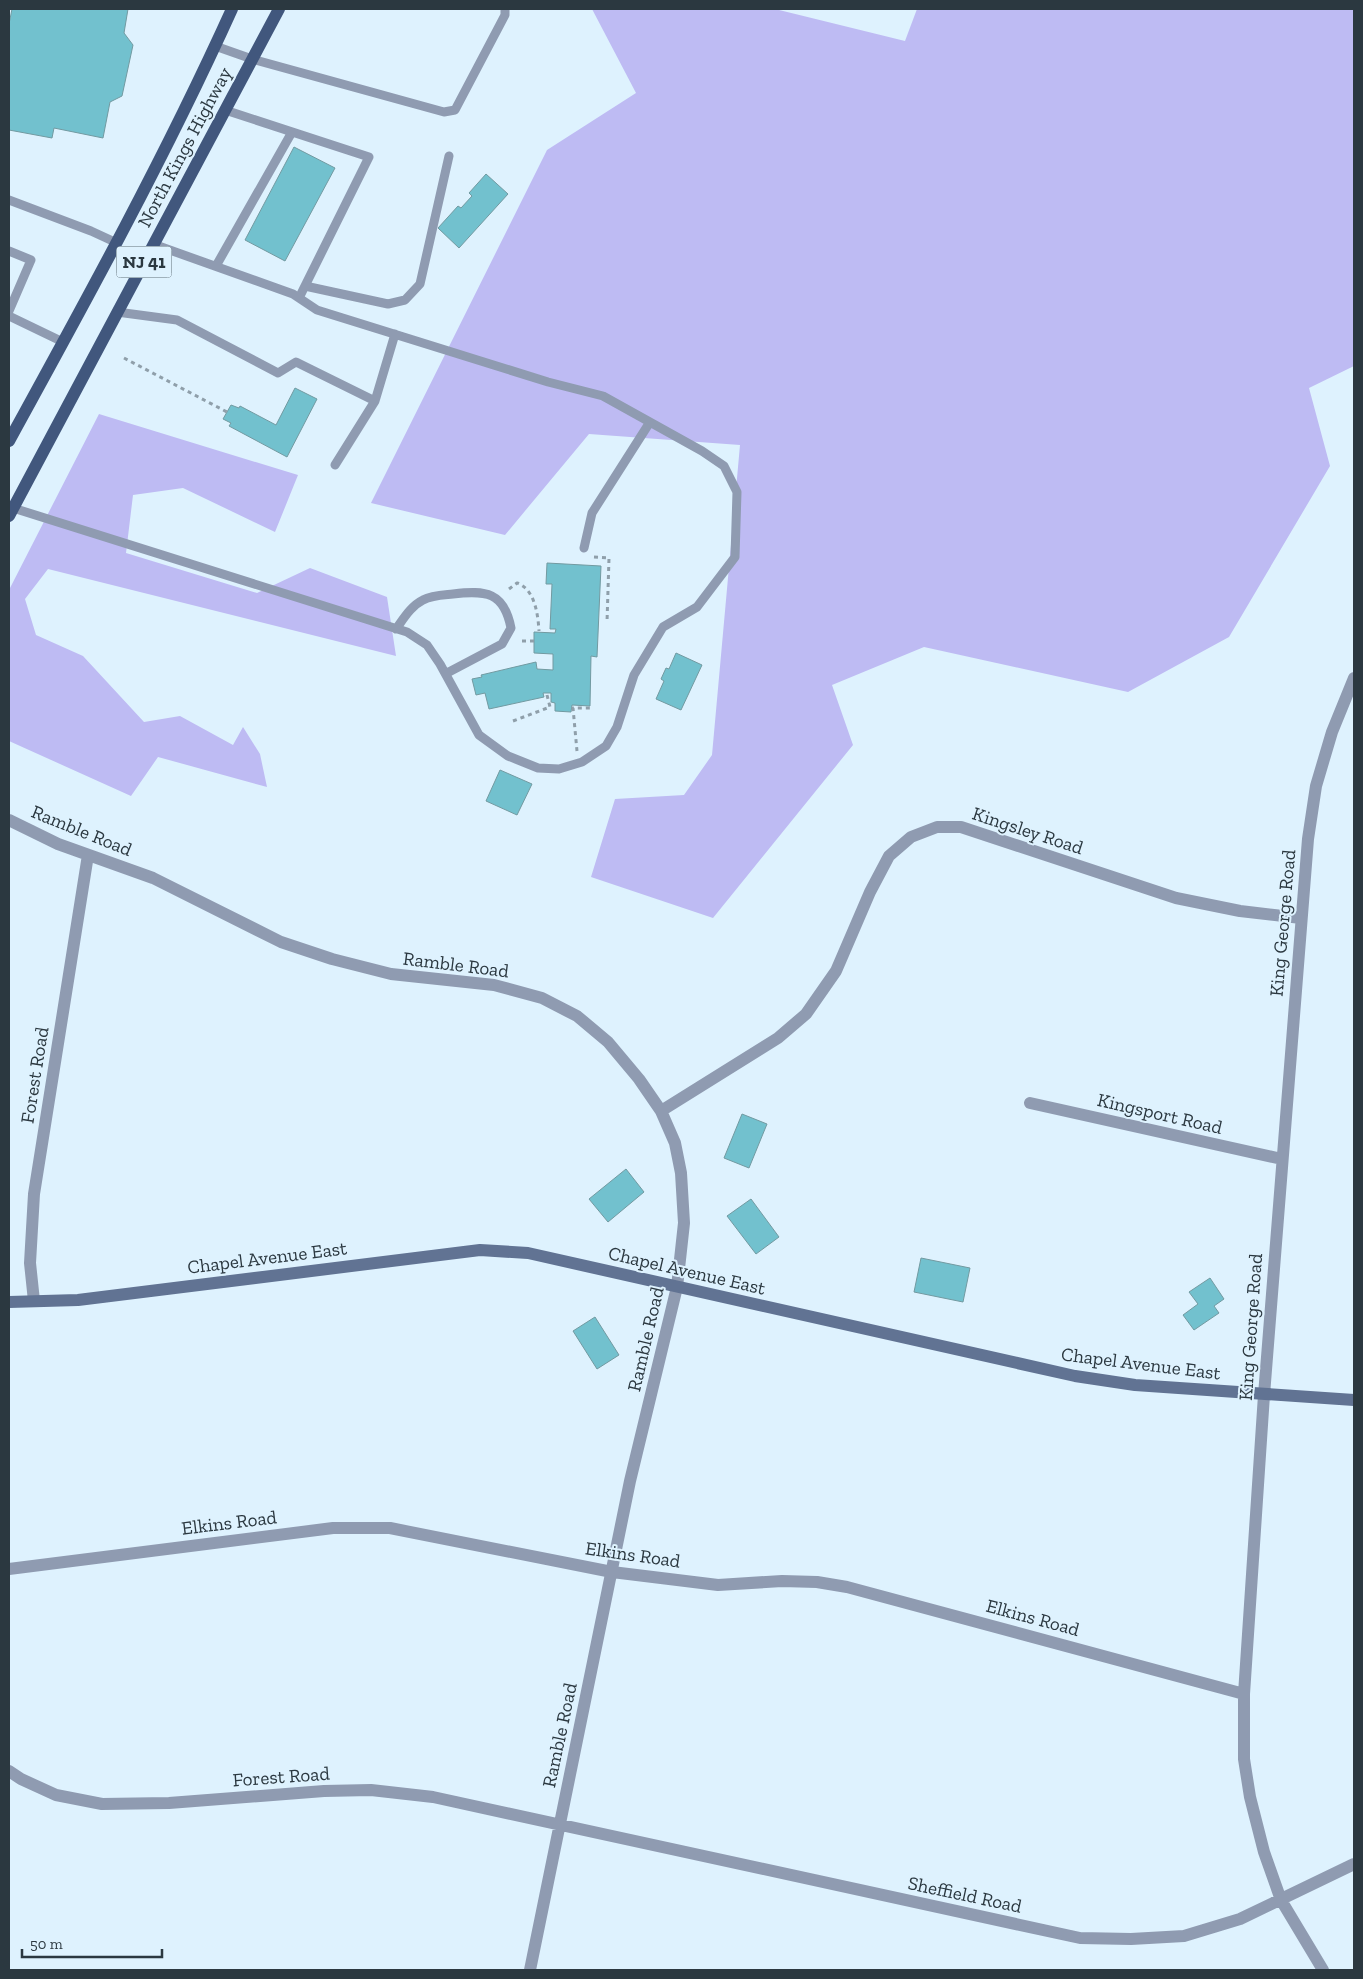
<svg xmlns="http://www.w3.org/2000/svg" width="1363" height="1979" font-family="'Zilla Slab',serif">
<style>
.green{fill:#bebbf3}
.building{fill:#72c1ce;stroke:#729aa1}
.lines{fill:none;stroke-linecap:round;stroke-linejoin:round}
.path{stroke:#8f9faa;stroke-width:3;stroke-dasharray:4 4;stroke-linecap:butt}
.lane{stroke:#8f9bb1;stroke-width:9}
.street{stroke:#8f9bb1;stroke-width:12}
.secondary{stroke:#617393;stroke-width:12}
.primary{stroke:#41577d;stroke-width:12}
.labels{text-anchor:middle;stroke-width:4;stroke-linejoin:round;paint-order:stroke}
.shield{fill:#def2fe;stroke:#617079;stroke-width:1}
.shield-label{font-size:18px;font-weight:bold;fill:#2b3840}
.street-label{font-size:19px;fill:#2b3840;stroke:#def2fe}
</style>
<rect width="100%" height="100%" fill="#def2fe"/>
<path class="green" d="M592,9H775L905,41L917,9H1354V366L1309,388L1330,466L1229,637L1128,692L924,647L832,685L853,745L713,918L591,877L615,799L684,795L712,755L740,445L589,434L505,535L371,503L547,150L636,93Z
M99,414L298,475L275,532L183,488L133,495L126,553L257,593L310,568L387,597L396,656L48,569L25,599L36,635L83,656L144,722L180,716L233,745L243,727L260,754L267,787L158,757L131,796L9,741V590Z"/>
<path class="building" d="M12,9H128L124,33L133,45L122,96L110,102L103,138L54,128L52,138L9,130V24Z
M294,147L335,168L285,261L245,240Z
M486,174L508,194L459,248L438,228L458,206L461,208L472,196L469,193Z
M295,388L317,399L287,457L229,426L231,423L223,419L231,405L239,408L240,406L276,425Z
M547,563L601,566L597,657L591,656L590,706L572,705L571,712L555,711V703L551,702V693H543L544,697L489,709L485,693L476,695L472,679L482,677L481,675L536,662L537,669L553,670V654L534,653V632L555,633L556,629H550L552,584H546Z
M676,653L702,665L681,710L656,699L664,681L661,679L666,668L669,669Z
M500,770L532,784L517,815L486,801Z
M742,1114L767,1124L749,1168L724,1158Z
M626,1169L644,1192L608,1222L589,1199Z
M751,1199L779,1237L756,1254L727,1216Z
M921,1258L970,1268L963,1302L914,1292Z
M1210,1278L1224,1299L1214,1306L1219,1313L1194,1330L1183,1315L1198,1304L1189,1292Z
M595,1317L619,1355L597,1369L573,1331Z"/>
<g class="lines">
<path class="path" d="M124,358L227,412
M594,557L609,558L607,622
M509,589L517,583C535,589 538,615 539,631
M522,641H534
M513,721L550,707L547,695
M577,751L573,708H590"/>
<path class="lane" d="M215,46L252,59L444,112L455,110L505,15V9
M225,110L369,157L299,298
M9,200L91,231L117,243
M9,251L31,260L9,311
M216,266L292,132
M305,286L388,304L405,300L420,284L449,156
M117,312L177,320L278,373L296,362L375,401
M9,316L63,342
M335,465L375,401L395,334
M13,508L407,632L427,645L440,664L479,735L508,756L538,768L559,769L582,762L606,746L617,727L634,675L663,627L697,607L735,557L737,492L724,466L702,451L603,396L548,382L317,310L293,294L153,244
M584,548L592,513L650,422
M396,629C404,618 411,606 423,600C432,595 443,595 453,594C486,590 504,592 511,628L502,644L447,673"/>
<path class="street" d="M9,820L58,844L153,878L281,942L332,959L391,974L494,985L542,998L577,1016L608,1042L639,1079L661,1111L675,1143L681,1173L684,1223L677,1287L630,1481L530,1970
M1030,1103L1282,1159
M661,1111L778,1038L806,1014L836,971L870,892L889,856L911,837L937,827H961L1176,898L1240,911L1301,918
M34,1301L30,1263L34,1194L88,855
M9,1569L333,1528H390L612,1572L718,1585L782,1581L817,1582L847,1587L1244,1694
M9,1771L21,1779L56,1795L102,1804L169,1803L324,1791L371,1790L433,1797L1080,1938L1131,1939L1184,1936L1240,1919L1354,1864
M1323,1970L1281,1900L1264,1852L1250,1797L1244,1759V1694L1264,1395L1308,839L1316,786L1332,732L1354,678"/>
<path class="secondary" d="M9,1302L78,1300L480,1250L528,1253L1075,1376L1135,1385L1354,1400"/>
<path class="primary" d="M9,441C87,299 165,157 232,9
M9,516L279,9"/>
</g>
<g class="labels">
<rect class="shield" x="116.5" y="246.5" width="55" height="31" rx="4"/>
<g class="shield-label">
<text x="144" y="268">NJ 41</text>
</g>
<g class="street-label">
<text transform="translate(184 147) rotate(-62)" y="7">North Kings Highway</text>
<text transform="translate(82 830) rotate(22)" y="7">Ramble Road</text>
<text transform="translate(1028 830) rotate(18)" y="7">Kingsley Road</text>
<text transform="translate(1282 923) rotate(-85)" y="7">King George Road</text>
<text transform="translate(456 964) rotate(7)" y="7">Ramble Road</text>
<text transform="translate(34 1075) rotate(-81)" y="7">Forest Road</text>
<text transform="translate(1160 1113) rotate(13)" y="7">Kingsport Road</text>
<text transform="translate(267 1257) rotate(-7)" y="7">Chapel Avenue East</text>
<text transform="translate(687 1270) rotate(13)" y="7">Chapel Avenue East</text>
<text transform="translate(1250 1327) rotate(-86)" y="7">King George Road</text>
<text transform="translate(645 1339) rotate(-77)" y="7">Ramble Road</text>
<text transform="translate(1141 1363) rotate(7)" y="7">Chapel Avenue East</text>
<text transform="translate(229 1522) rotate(-7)" y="7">Elkins Road</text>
<text transform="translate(633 1554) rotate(8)" y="7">Elkins Road</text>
<text transform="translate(1033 1617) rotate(15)" y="7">Elkins Road</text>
<text transform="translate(559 1735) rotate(-78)" y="7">Ramble Road</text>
<text transform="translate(281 1776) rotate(-4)" y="7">Forest Road</text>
<text transform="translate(965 1894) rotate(12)" y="7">Sheffield Road</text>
</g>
</g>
<rect width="1363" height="1979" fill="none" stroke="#2b3840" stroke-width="20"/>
<path d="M22 1949v8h140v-8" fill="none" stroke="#2b3840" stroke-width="2.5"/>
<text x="30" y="1949" font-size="15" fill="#2b3840" stroke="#def2fe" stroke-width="4" paint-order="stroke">50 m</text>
</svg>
